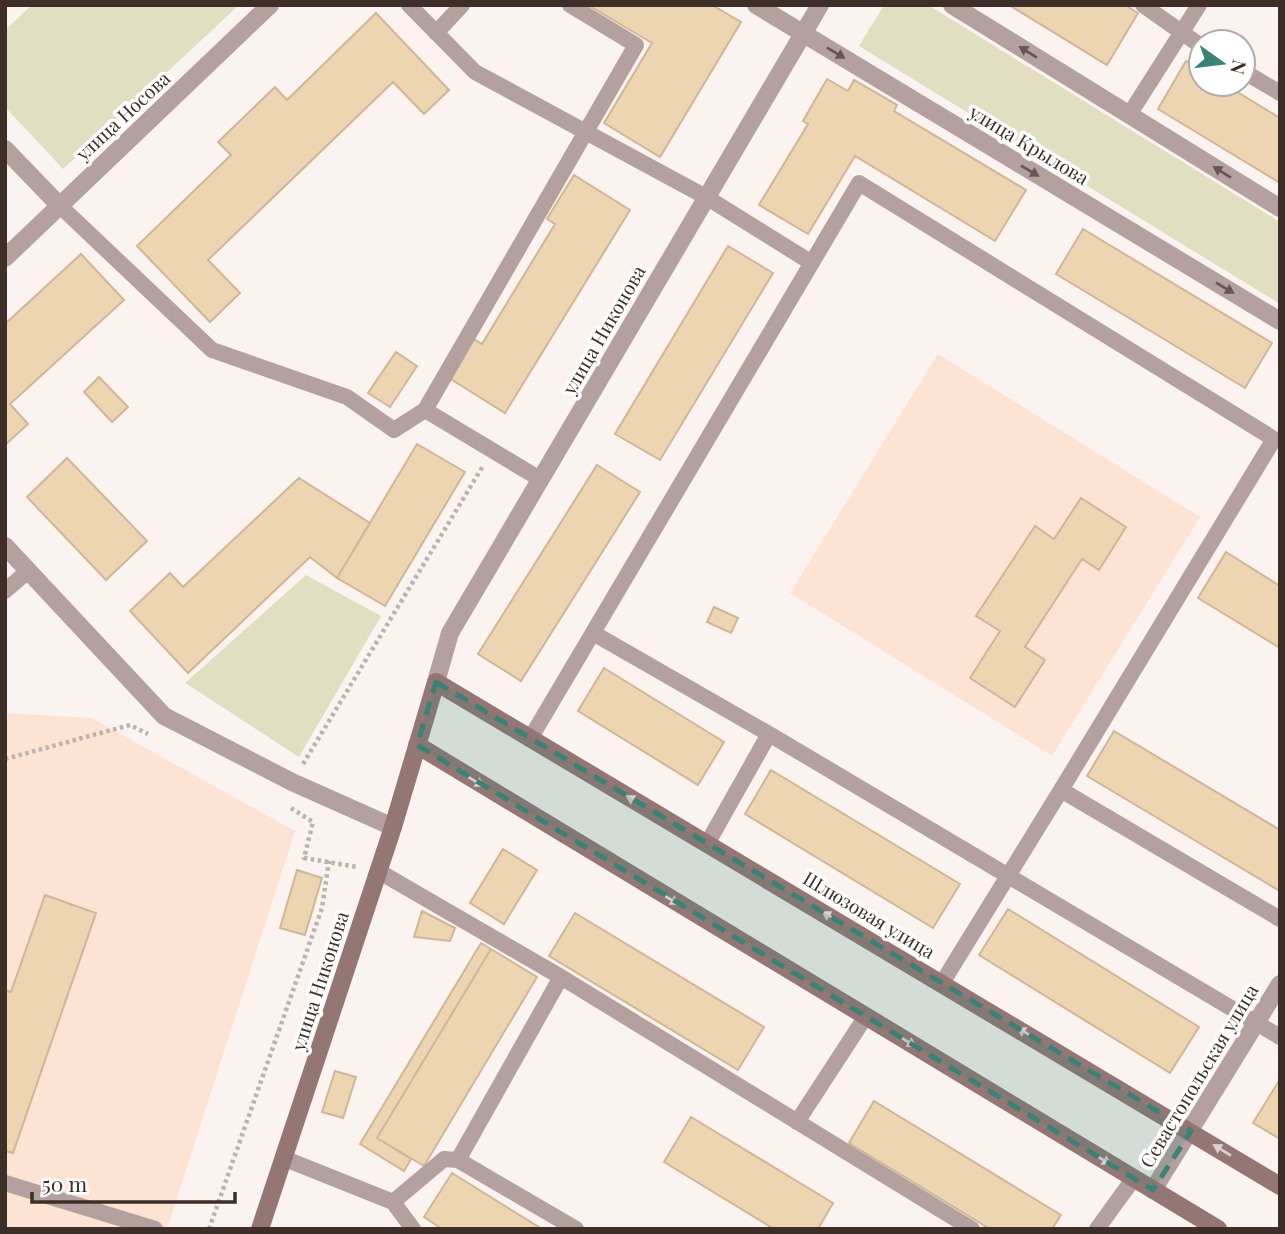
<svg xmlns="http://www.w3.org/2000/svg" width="1285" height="1234" font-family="'Playfair Display',serif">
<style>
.built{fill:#fde3d4}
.green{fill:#e1dec2}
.building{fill:#edd5b2;stroke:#cdb798;stroke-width:2}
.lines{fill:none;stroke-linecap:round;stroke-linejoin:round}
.path{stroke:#bdb3ae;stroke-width:4.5;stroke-dasharray:3.5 3.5;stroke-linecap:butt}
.service{stroke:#b4a09e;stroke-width:16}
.minor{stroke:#b4a09e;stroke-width:18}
.tertiary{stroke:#b4a09e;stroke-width:18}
.secondary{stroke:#947774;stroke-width:18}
.oneway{fill:#675751}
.oneway2{fill:#dacfce}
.marked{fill:#3c8176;fill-opacity:0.2;stroke:#3c8176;stroke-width:5;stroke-dasharray:14 9;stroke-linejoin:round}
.labels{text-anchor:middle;stroke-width:7;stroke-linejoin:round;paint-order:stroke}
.street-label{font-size:19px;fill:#3d2f27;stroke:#fff}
</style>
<rect width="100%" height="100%" fill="#fbf3ef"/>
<path class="built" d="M938,354L1200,517L1052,756L790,593Z
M5,713L92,718L295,831L167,1229H5Z"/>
<path class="green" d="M32,5H239L63,169L5,107V30Z
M884,5H928L1280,222V304L859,46Z
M306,575L381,616L299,757L185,683Z"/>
<path class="building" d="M588,5H712L741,22L660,157L604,123L652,43Z
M1009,5H1125L1138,13L1107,65Z
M376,13L449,90L424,114L393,82L208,260L240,293L210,322L137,246L231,155L218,142L275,87L287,100Z
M1186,61L1201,70V84H1224L1280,118V183L1158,109Z
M827,79L848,91L854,80L897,105L894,111L1026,190L995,241L855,156L808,234L759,205L808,124L803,121Z
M574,175L630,210L505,413L449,378L474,339L482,344L555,224L547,219Z
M1083,229L1272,343L1245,388L1056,274Z
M728,246L773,273L660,460L615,434Z
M81,254L124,300L10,404L28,424L5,445V324Z
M396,352L417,366L390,407L368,393Z
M99,377L128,407L112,422L84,392Z
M417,444L465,472L385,606L337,578Z
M67,458L147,541L106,580L27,497Z
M597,465L640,492L521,681L478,654Z
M299,478L370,523L337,578L310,557L188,673L130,611L170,573L183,587Z
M1081,498L1126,527L1099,570L1082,559L1025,647L1045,660L1015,707L970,678L1000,631L976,616L1035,526L1054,539Z
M1226,552L1280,586V648L1198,598Z
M714,607L738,618L731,633L707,622Z
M604,668L724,742L698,785L578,711Z
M1114,731L1280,830V887L1278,890L1087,776Z
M771,770L960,884L933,928L745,814Z
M503,849L537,870L504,924L470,903Z
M297,870L322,878L305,935L280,928Z
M45,895L96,913L13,1153L5,1151V990L11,992Z
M1008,909L1199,1027L1170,1073L979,955Z
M422,911L455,928L450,941L414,937Z
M575,913L764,1027L738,1070L549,956Z
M481,943L491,949L377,1138L411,1159L404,1171L360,1144Z
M491,949L537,977L424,1166L377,1138Z
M335,1071L356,1077L343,1118L322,1112Z
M1280,1079V1139L1253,1123Z
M874,1101L1061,1215L1052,1229H990L849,1143Z
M691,1117L833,1203L818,1229H774L664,1162Z
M452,1173L542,1229H442L424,1217Z"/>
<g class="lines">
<path class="path" d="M5,759L130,725L148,734
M303,764L483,466
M291,808L313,822L304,858L357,867
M209,1229L322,908L329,861"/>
<path class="service" d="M409,5L475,72L706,197L812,263
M1143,5L1201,46
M436,33L462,5
M1243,71L1280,93
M1129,115L1199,5
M59,205L212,350L347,397L394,430L425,410
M540,479L425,410L636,45L570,5
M5,591L28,571
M593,633L769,734L1280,1037
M530,739L859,183L1274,439L1061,790L1280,919
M707,844L769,734
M378,871L561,977
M942,983L1061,790
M797,1122L866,1016
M283,1158L393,1202L413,1229
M5,1183L155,1229
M393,1202L444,1159L458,1160
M576,1229L458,1160L561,977L972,1229
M1097,1229L1134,1178"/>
<path class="minor" d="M756,5L1280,321
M952,5L1280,208
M5,149L59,205
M5,258L270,5
M5,546L164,716L292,782L393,827
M1153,1190L1280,984"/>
<path class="tertiary" d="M436,682L450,633L820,5"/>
<path class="secondary" d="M417,745L1218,1229
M260,1229L393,827L436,682L1280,1186"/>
</g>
<defs><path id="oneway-solid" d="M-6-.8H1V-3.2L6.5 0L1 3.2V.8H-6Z" transform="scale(1.75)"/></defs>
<g class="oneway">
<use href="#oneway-solid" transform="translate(1028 52) rotate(-148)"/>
<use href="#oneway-solid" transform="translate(836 53) rotate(31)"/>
<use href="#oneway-solid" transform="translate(1030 171) rotate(31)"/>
<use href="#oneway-solid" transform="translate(1222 172) rotate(-148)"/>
<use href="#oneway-solid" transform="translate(1225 288) rotate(31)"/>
</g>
<g class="oneway2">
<use href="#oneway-solid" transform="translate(475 781) rotate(31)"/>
<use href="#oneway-solid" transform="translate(635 801) rotate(-149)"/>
<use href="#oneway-solid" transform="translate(670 899) rotate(31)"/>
<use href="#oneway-solid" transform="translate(831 917) rotate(-149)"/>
<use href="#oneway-solid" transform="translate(1026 1033) rotate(-149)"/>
<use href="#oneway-solid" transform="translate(907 1041) rotate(31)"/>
<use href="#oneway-solid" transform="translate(1222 1150) rotate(-148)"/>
<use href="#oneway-solid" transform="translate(1102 1159) rotate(31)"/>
</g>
<path class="marked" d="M436,682L1191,1131L1153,1190L417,745Z"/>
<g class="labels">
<g class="street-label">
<text transform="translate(123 116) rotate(-43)" y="7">улица Носова</text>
<text transform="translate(1029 145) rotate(31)" y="7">улица Крылова</text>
<text transform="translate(604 330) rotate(-60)" y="7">улица Никонова</text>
<text transform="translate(869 915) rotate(31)" y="7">Шлюзовая улица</text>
<text transform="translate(320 981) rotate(-72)" y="7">улица Никонова</text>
<text transform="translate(1199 1076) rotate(-59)" y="7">Севастопольская улица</text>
</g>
</g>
<rect width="1285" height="1234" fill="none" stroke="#3d2f27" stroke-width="14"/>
<g transform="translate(1222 63) rotate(104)"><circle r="33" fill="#ffffff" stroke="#b1aca9" stroke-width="2"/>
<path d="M0-5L12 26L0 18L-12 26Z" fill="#3c8176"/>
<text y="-10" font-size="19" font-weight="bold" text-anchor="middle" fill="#3d2f27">N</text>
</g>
<path d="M32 1192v10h203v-10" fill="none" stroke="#3d2f27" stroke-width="3.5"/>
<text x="42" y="1192" font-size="21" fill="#3d2f27" stroke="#ffffff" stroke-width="5" paint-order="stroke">50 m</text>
</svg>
